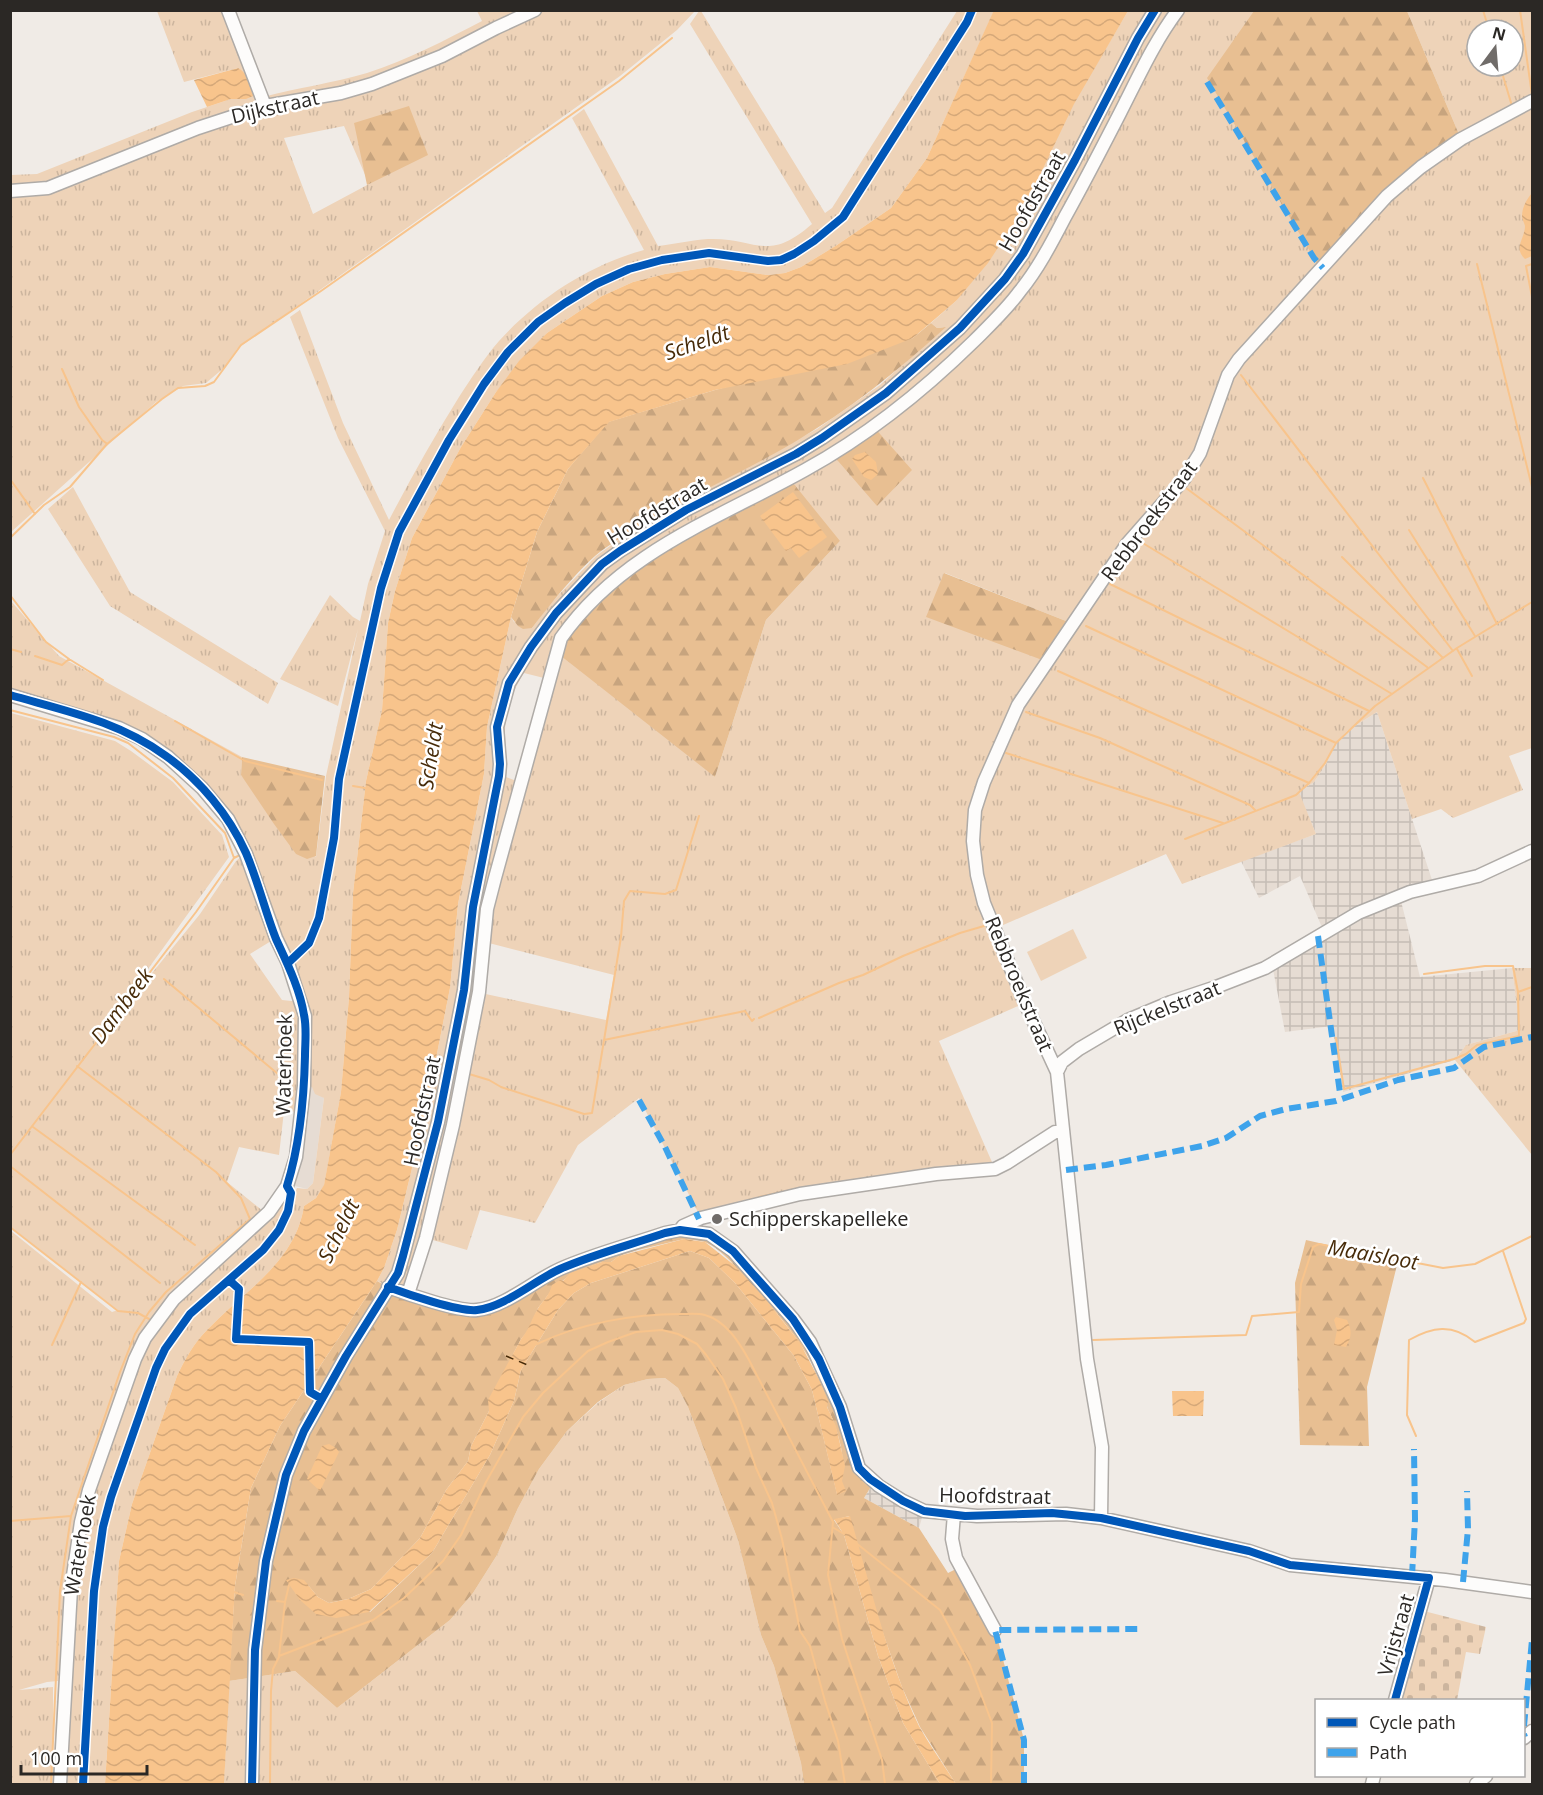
<svg xmlns="http://www.w3.org/2000/svg" width="1543" height="1795" font-family="'Open Sans',sans-serif">
<style>
.built{fill:#e6dcd3}
.industrial{fill:url(#industrial-grid)}
.grass{fill:url(#grass-tufts);fill-rule:evenodd}
.forest{fill:url(#forest-firs);fill-rule:evenodd}
.cemetery{fill:url(#cemetery-stones)}
.pitch{fill:#eed3b8}
.water{fill:url(#water-waves)}
.lines{fill:none;stroke-linecap:round;stroke-linejoin:round}
.stream{stroke:#f8c48c;stroke-width:2}
.ferry{stroke:#472b09;stroke-width:1.5;stroke-dasharray:8 6;stroke-linecap:butt}
.minor-casing{stroke:#afaba7;stroke-width:15}
.minor{stroke:#fdfcfb;stroke-width:12}
.quiet{stroke:#3ea3eb;stroke-width:6;stroke-dasharray:12 6;stroke-linecap:butt}
.cycleway-casing{stroke:#fff;stroke-width:11}
.cycleway{stroke:#0057b8;stroke-width:8}
.poi-dot{fill:#706c69;stroke:#fff;stroke-width:2}
.labels{text-anchor:middle;stroke-width:5;stroke-linejoin:round;paint-order:stroke}
.street-label{font-size:20px;fill:#2b2825;stroke:#fff}
.poi-label{font-size:20px;fill:#2b2825;stroke:#fff;text-anchor:start}
.water-label{font-size:21px;font-style:italic;fill:#472b09;stroke:#fff}
</style>
<defs>
<pattern id="industrial-grid" width="8" height="8" patternUnits="userSpaceOnUse" patternTransform="scale(1.5)"><rect width="8" height="8" fill="#e6dcd3"/><path d="M0 4h8M4 0v8" fill="none" stroke="#c5bdb5"/></pattern>
<pattern id="grass-tufts" width="24" height="20" patternUnits="userSpaceOnUse" patternTransform="scale(1.5)"><rect width="24" height="20" fill="#eed3b8"/><path d="M3 7l-1-3M5 7V3M7 7l1-3M15 17l-1-3M17 17v-4M19 17l1-3" fill="none" stroke="#ccb59e"/></pattern>
<pattern id="forest-firs" width="22" height="20" patternUnits="userSpaceOnUse" patternTransform="scale(1.5)"><rect width="22" height="20" fill="#e8bf92"/><path d="M5 1l3.5 6h-7zM16 11l3.5 6h-7z" fill="#c7a47e"/></pattern>
<pattern id="cemetery-stones" width="16" height="16" patternUnits="userSpaceOnUse" patternTransform="scale(1.5)"><rect width="16" height="16" fill="#eed3b8"/><path d="M2 7V4a2 2 0 0 1 4 0v3zM10 15v-3a2 2 0 0 1 4 0v3z" fill="#ccb59e"/></pattern>
<pattern id="water-waves" width="16" height="10" patternUnits="userSpaceOnUse" patternTransform="scale(1.5)"><rect width="16" height="10" fill="#f8c48c"/><path d="M0 5q4-4 8 0t8 0" fill="none" stroke="#d5a879"/></pattern>
</defs>
<rect width="100%" height="100%" fill="#f0ebe6"/>
<path class="built" d="M304,1086L313,1087L324,1098L313,1183L307,1189L291,1185Z"/>
<path class="industrial" d="M1377,712L1434,886L1400,897L1420,977L1512,968L1520,1030L1466,1045L1455,1060L1343,1092L1332,1026L1285,1032L1272,964L1324,932L1300,876L1259,898L1241,861L1316,834L1298,792L1314,782L1326,764L1334,744L1347,731Z
M872,1485L924,1511L919,1528L864,1498Z"/>
<path class="grass" d="M157,11H228L263,97C297,88 333,83 367,73C408,60 445,40 482,21L477,11H695L677,30L620,76L237,349L225,367L206,383L183,386L156,402L11,532V175L37,174L192,112L231,99H246L238,68L184,82ZM344,126L369,184L313,214L284,138Z
M699,11H701L825,213L832,208L957,11H994L927,158L891,208L837,245L801,267L785,273L768,275L710,267L665,274L633,282L602,296L547,333L496,392L461,447L412,538L395,591L388,623L382,710L366,781L353,893L349,997L341,1092L324,1186L316,1198L304,1206C295,1263 244,1291 207,1330C194,1343 185,1359 177,1376L132,1504L119,1561L105,1784H11V1231L112,1312L118,1310L11,1227V713L115,741L131,751L173,782L222,835L229,857L88,1052L200,914L236,861L243,855L239,838L167,751L11,691L10,600L59,656L242,757L241,775L316,857L326,776L358,629L338,706L280,679L330,595L353,617L360,621L368,584L385,531L338,438L290,317L300,310L343,423L389,520C411,478 434,437 459,397C471,379 484,358 499,341C537,299 589,265 644,250L572,118L584,109L658,246C674,244 692,240 708,239C757,237 766,264 812,224L690,24ZM276,938L301,1002L282,1000L250,954ZM304,1086L312,1087L315,1094L324,1098L313,1183L307,1189L297,1188L295,1193H287L269,1216L227,1182L239,1147L279,1155L284,1111L301,1112ZM58,1681L53,1773V1687L19,1690L47,1682Z
M1128,11H1257L1387,196L1461,139L1407,11H1532V748L1509,756L1523,790L1453,818L1441,809L1412,819L1377,712L1347,731L1334,744L1326,764L1314,782L1299,792L1316,834L1182,884L1166,854L994,929L1025,1003L939,1041L995,1169L936,1174L701,1218L639,1098L578,1145L535,1223L480,1210L467,1250L426,1238L408,1294L377,1281L384,1268L397,1230L424,1119L450,988L458,904L484,774L487,727L511,617L514,622L532,628L548,606L596,556L614,543L681,501L817,429L880,385L944,327L937,328L931,323L956,301ZM1477,30H1513V66H1477ZM840,541L766,620L715,777L571,625ZM944,573H945L1071,623L1045,661ZM524,673L548,679L519,782L506,777C508,762 505,749 505,735C504,715 513,689 524,673ZM485,942L614,975L606,1020L481,993Z
M73,487L130,592L278,683L268,704L110,606L48,509Z
M1512,968H1532V1155L1455,1060L1466,1045L1520,1030Z
M665,1378L678,1388L688,1407L738,1540L761,1635L774,1666L801,1763L804,1784H224L229,1681L295,1671L337,1708L450,1620L473,1593L497,1555L518,1508L539,1469L567,1431L599,1402L624,1385L648,1379Z"/>
<path class="forest" d="M1254,11H1407L1461,139L1421,167L1321,270L1207,78Z
M409,106L428,155L367,185L354,123Z
M931,323L937,328L946,327C898,371 849,410 793,443C742,473 687,496 637,528C623,537 608,545 595,556C572,577 551,603 532,628L523,629L518,626L511,617L537,532L568,469L608,422L715,390L913,338Z
M873,426L912,470L877,506L832,454Z
M789,478L840,541L766,620L715,777L556,652L615,578Z
M944,573L1071,623L1045,661L926,617Z
M242,757L325,776L316,856L307,859L296,854L274,824L241,775Z
M665,1233L709,1234L793,1319L872,1485L864,1498L919,1528L948,1573L958,1568L994,1630L999,1644L1024,1740V1784H956L920,1727L902,1687L876,1613L849,1516L834,1520L844,1535L878,1656L903,1723L940,1784H804L801,1763L774,1666L761,1635L738,1540L688,1407L678,1388L665,1378L648,1379L624,1385L598,1402L567,1431L539,1469L518,1508L497,1555L473,1593L450,1620L337,1708L295,1671L229,1681L235,1586L251,1488L280,1426L377,1281L388,1287L475,1311L547,1275ZM684,1239C691,1240 701,1240 707,1243C722,1250 736,1267 747,1280C780,1316 819,1358 827,1406C828,1411 833,1418 834,1423C843,1448 847,1470 837,1494L812,1390L794,1356L735,1283L709,1258L690,1251L591,1283L574,1293L558,1310L521,1370L514,1401L490,1455L432,1553L370,1612L300,1600L308,1585L318,1597L329,1603L348,1599L371,1589L420,1538L446,1490L468,1461L471,1446L489,1411L511,1358L521,1339L528,1331L538,1308L551,1291L567,1277L578,1271L602,1262H611L619,1256L638,1250Z
M1306,1240L1398,1261L1367,1387L1369,1446L1300,1445L1295,1283Z"/>
<path class="cemetery" d="M1420,1610L1486,1627L1480,1654L1466,1652L1457,1700H1395Z"/>
<path class="pitch" d="M1073,929L1087,958L1041,981L1027,952Z"/>
<path class="water" d="M994,10L1128,11L1074,104L1024,208L988,263L956,301L913,338L847,364L715,390L609,422L568,469L537,532L511,617L487,727L484,774L458,904L450,988L424,1119L397,1230L384,1268L377,1281L280,1426L251,1488L235,1586L224,1784H105L119,1561L132,1504L177,1376C185,1359 194,1343 207,1330C244,1291 295,1263 304,1206L316,1198L324,1185L341,1092L349,997L353,893L366,781L382,710L388,623L395,591L412,538L461,447L496,392L519,361L547,333L602,296L633,282L665,274L710,267L768,275L785,273L801,267L837,245L891,208L927,158Z
M238,68C246,72 254,86 253,96L246,99H231L207,107L194,80Z
M1532,193V256L1525,259C1513,248 1525,238 1525,226C1524,222 1522,219 1522,216C1522,207 1527,199 1532,193Z
M865,452L876,462L878,474L871,480L864,477L852,459L855,455Z
M793,492L827,537L799,558L791,548L786,551L760,516Z
M684,1239L705,1242L734,1265L767,1301L800,1343L820,1381L828,1401L827,1407L836,1426L845,1466L842,1481L846,1491L837,1495L812,1390L794,1356L735,1283L709,1258L690,1251L591,1283L574,1293L558,1310L521,1370L514,1401L490,1455L432,1553L369,1612L336,1618L316,1614L300,1600L286,1580L294,1578L304,1580L318,1597L329,1603L348,1599L371,1589L420,1538L446,1490L468,1461L471,1446L489,1411L488,1400L521,1339C529,1330 531,1320 537,1310C542,1301 550,1295 552,1285L560,1280L563,1281L570,1273L602,1262H611L619,1256Z
M1336,1317L1347,1320C1352,1331 1352,1336 1346,1347L1334,1345L1337,1330L1334,1320Z
M1172,1391H1204L1203,1416H1173Z
M329,1444L336,1448L339,1452L320,1491L307,1479L322,1446Z
M850,1516C871,1587 887,1659 919,1726C930,1746 944,1765 956,1784H940L903,1723L878,1656L844,1535L834,1519Z"/>
<g class="lines">
<path class="stream" d="M1483,10L1489,30
M1520,10L1532,95
M1500,66L1512,106
M1477,264L1532,487
M1532,264L1526,266L1532,297
M62,369L79,407L102,440L106,443
M1241,375L1453,651
M1423,478L1497,624
M10,479L35,514
M1186,488L1427,667
M1409,530L1475,636
M10,538L44,505L70,487L107,444L162,399L178,388L205,386L214,382L241,345L321,291L619,81L672,38
M1141,542L1392,694
M1342,557L1443,658
M1110,584L1369,711
M10,595L46,642L69,659
M1086,626L1336,743
M10,649L21,652
M1457,649L1472,676
M35,656L62,665L69,659L103,680
M1058,671L1309,783
M10,710L114,737L128,743L173,778L225,833L234,858
M1026,712L1100,738L1250,805L1255,810
M175,721L245,761L322,780
M1006,753L1223,823
M353,786L365,788
M1185,839L1296,795L1309,783L1325,763L1336,743L1375,706L1457,648L1532,602
M1424,974L1485,966H1513L1518,992L1532,987
M164,979L284,1079
M759,1018L839,983L863,975L903,956L960,933L984,926
M1336,1038L1344,1089L1454,1059L1466,1054L1477,1045L1519,1036L1518,992
M604,1040L745,1011L752,1021L754,1019
M469,1074L489,1080L501,1087L584,1114L592,1113L621,937L624,901L630,891L665,894L676,890L699,816
M33,1127L195,1245
M10,1155L196,912L234,858L240,855
M10,1166L160,1283
M759,1197L800,1188
M748,1200L754,1199
M733,1217L741,1214
M10,1227L118,1311L138,1313L149,1319
M1093,1340L1246,1335L1252,1316L1299,1312L1301,1284L1313,1247L1319,1244L1443,1268L1475,1264L1532,1236
M537,1344C581,1323 633,1314 681,1314C688,1314 698,1313 705,1315C726,1321 739,1342 749,1360L833,1522L828,1575L842,1639L882,1760L885,1784
M52,1345L81,1282
M1416,1436L1407,1415L1409,1340C1432,1327 1452,1323 1475,1342L1524,1323L1526,1319L1503,1251
M10,1521L71,1516
M834,1528L844,1534
M856,1543L940,1610L970,1665L992,1723L991,1784
M234,1592L243,1595
M277,1601L285,1602L289,1585
M285,1602L279,1656L373,1620L404,1598L443,1561L461,1535L486,1482L523,1417L543,1393L588,1351L608,1342L636,1332L662,1330L678,1334L697,1344L707,1356L723,1379L736,1408L756,1468L772,1503L782,1539L800,1631L810,1646L825,1701L838,1741L845,1784
M51,1784L60,1591L71,1516L120,1372L135,1334L149,1312L166,1292L250,1219L241,1198L216,1172L77,1066
M270,1784L271,1691L273,1669L279,1657"/>
<path class="ferry" d="M236,1339L309,1342
M506,1356L530,1366"/>
<g class="minor-casing">
<path id="minor" d="M228,10L265,106
M10,191L48,188L198,128L265,106L341,93L372,84L442,56L496,28L535,10
M10,695L119,728L142,739L168,757L202,788L228,819L246,854L276,938L288,963L305,1016L304,1086L296,1157L287,1186L269,1212L174,1299L145,1338L135,1359L89,1490L81,1522L71,1589L60,1784
M1057,1072L1025,1003L984,903L977,875L973,841L975,810L984,782L1018,705L1127,544L1184,479L1200,453L1228,375L1239,359L1387,196L1421,167L1461,139L1532,101
M680,1230L683,1226L701,1218L800,1194L936,1174L995,1169L1007,1163L1055,1132H1063
M388,1287C407,1294 459,1312 477,1310C505,1307 535,1280 560,1269C594,1254 630,1245 665,1233L680,1230L709,1234L733,1251L793,1319L810,1342L840,1407L859,1468L879,1486L903,1501L924,1511L977,1516L1066,1514L1101,1518L1249,1551L1290,1565L1445,1580L1532,1592
M408,1294L426,1238L453,1125L479,992L487,909L495,878L561,638C621,552 717,519 805,470C867,436 924,390 974,341C990,325 1007,309 1020,291C1038,269 1052,242 1065,217C1084,183 1102,148 1120,113C1138,78 1154,42 1178,10
M954,1514L952,1539L956,1558L995,1630
M1101,1518L1102,1447L1087,1359L1057,1072L1062,1062L1079,1049L1128,1020L1171,1002L1216,987L1265,968L1358,913L1410,892L1478,876L1532,851
M1395,1700L1429,1578
M1524,1738L1532,1731
M252,1784L255,1650L266,1561L286,1475L304,1431L346,1356L398,1273L403,1256L438,1122L460,1011L464,990L473,907L499,776L500,764L497,727L509,683L531,647L556,613L602,564L620,551L686,510L796,454L822,438L886,393L960,328L1005,279L1023,254L1075,160L1138,38L1155,10
M1372,1784L1374,1776
M1476,1784L1486,1776"/>
</g>
<use href="#minor" class="minor"/>
<path class="quiet" d="M1207,82L1314,258L1323,268
M1318,936L1340,1093
M639,1100L665,1147L699,1219
M1066,1170L1106,1165L1202,1146L1226,1138L1260,1116L1286,1109L1336,1101L1398,1080L1454,1068L1484,1047L1532,1037
M1412,1576L1415,1519L1414,1449
M1463,1582L1468,1529L1467,1491
M1524,1726L1532,1640
M1524,1734L1525,1737
M1024,1784V1740L995,1630L1139,1629"/>
<g class="cycleway-casing">
<path id="cycleway" d="M10,695C66,711 118,721 166,756C200,780 229,815 246,853C258,881 265,911 276,939C287,963 300,989 304,1015C307,1028 305,1043 305,1056C304,1100 300,1144 287,1186L291,1193L288,1211L279,1230L263,1250L190,1314L165,1349L156,1368L111,1497L103,1527L94,1591L83,1784
M288,963L309,943L319,918L334,838L339,779L381,588L399,532L449,440L484,384L508,352L538,322L565,303L596,284L629,269L662,260L709,253L768,261L781,260L794,254L814,241L843,217L967,22L972,10
M229,1280L239,1289L236,1339L309,1342L310,1392L322,1399
M388,1287C407,1294 459,1312 477,1310C505,1307 535,1280 560,1269C594,1254 630,1245 665,1233L680,1230L709,1234L733,1251L753,1274L793,1319L819,1359L840,1407L859,1468L870,1479L903,1501L924,1511L965,1516L1052,1513L1101,1518L1249,1551L1290,1565L1429,1578L1395,1700
M252,1784L255,1650L266,1561L286,1475L304,1431L346,1356L398,1273L403,1256L438,1122L460,1011L464,990L473,907L499,776L500,764L497,727L509,683L531,647L556,613L602,564L620,551L686,510L796,454L822,438L886,393L960,328L1005,279L1023,254L1075,160L1138,38L1155,10"/>
</g>
<use href="#cycleway" class="cycleway"/>
</g>
<circle class="poi-dot" cx="717" cy="1219" r="6"/>
<g class="labels">
<g class="street-label">
<text transform="translate(275 107) rotate(-13)" y="7">Dijkstraat</text>
<text transform="translate(1032 201) rotate(-60)" y="7">Hoofdstraat</text>
<text transform="translate(657 511) rotate(-31)" y="7">Hoofdstraat</text>
<text transform="translate(1149 521) rotate(-53)" y="7">Rebbroekstraat</text>
<text transform="translate(1019 984) rotate(67)" y="7">Rebbroekstraat</text>
<text transform="translate(1167 1008) rotate(-22)" y="7">Rijckelstraat</text>
<text transform="translate(284 1065) rotate(-89)" y="7">Waterhoek</text>
<text transform="translate(422 1111) rotate(-78)" y="7">Hoofdstraat</text>
<text transform="translate(995 1496) rotate(1)" y="7">Hoofdstraat</text>
<text transform="translate(80 1545) rotate(-80)" y="7">Waterhoek</text>
<text transform="translate(1396 1635) rotate(-74)" y="7">Vrijstraat</text>
</g>
<g class="poi-label">
<text x="729" y="1226">Schipperskapelleke</text>
</g>
<g class="water-label">
<text transform="translate(697 343) rotate(-19)" y="7">Scheldt</text>
<text transform="translate(431 756) rotate(-81)" y="7">Scheldt</text>
<text transform="translate(122 1006) rotate(-53)" y="7">Dambeek</text>
<text transform="translate(339 1231) rotate(-64)" y="7">Scheldt</text>
<text transform="translate(1373 1255) rotate(10)" y="7">Maaisloot</text>
</g>
</g>
<rect width="1543" height="1795" fill="none" stroke="#2b2825" stroke-width="24"/>
<rect x="1315" y="1699" width="210" height="78" fill="#ffffff" stroke="#aaa9a8" stroke-width="1.5"/>
<rect x="1327" y="1718" width="30" height="9" fill="#0057b8" stroke="#aaa9a8" stroke-width="1.5"/>
<text x="1369" y="1729" font-size="18" fill="#2b2825">Cycle path</text>
<rect x="1327" y="1748" width="30" height="9" fill="#3ea3eb" stroke="#aaa9a8" stroke-width="1.5"/>
<text x="1369" y="1759" font-size="18" fill="#2b2825">Path</text>
<g transform="translate(1495 48) rotate(16)"><circle r="28" fill="#ffffff" stroke="#aaa9a8" stroke-width="1.5"/>
<path d="M0-4.5L10 22L0 15L-10 22Z" fill="#706c69"/>
<text y="-9" font-size="16" font-weight="bold" text-anchor="middle" fill="#2b2825">N</text>
</g>
<path d="M21 1765v9h126v-9" fill="none" stroke="#2b2825" stroke-width="3"/>
<text x="30" y="1765" font-size="18" fill="#2b2825" stroke="#ffffff" stroke-width="4.5" paint-order="stroke">100 m</text>
</svg>
